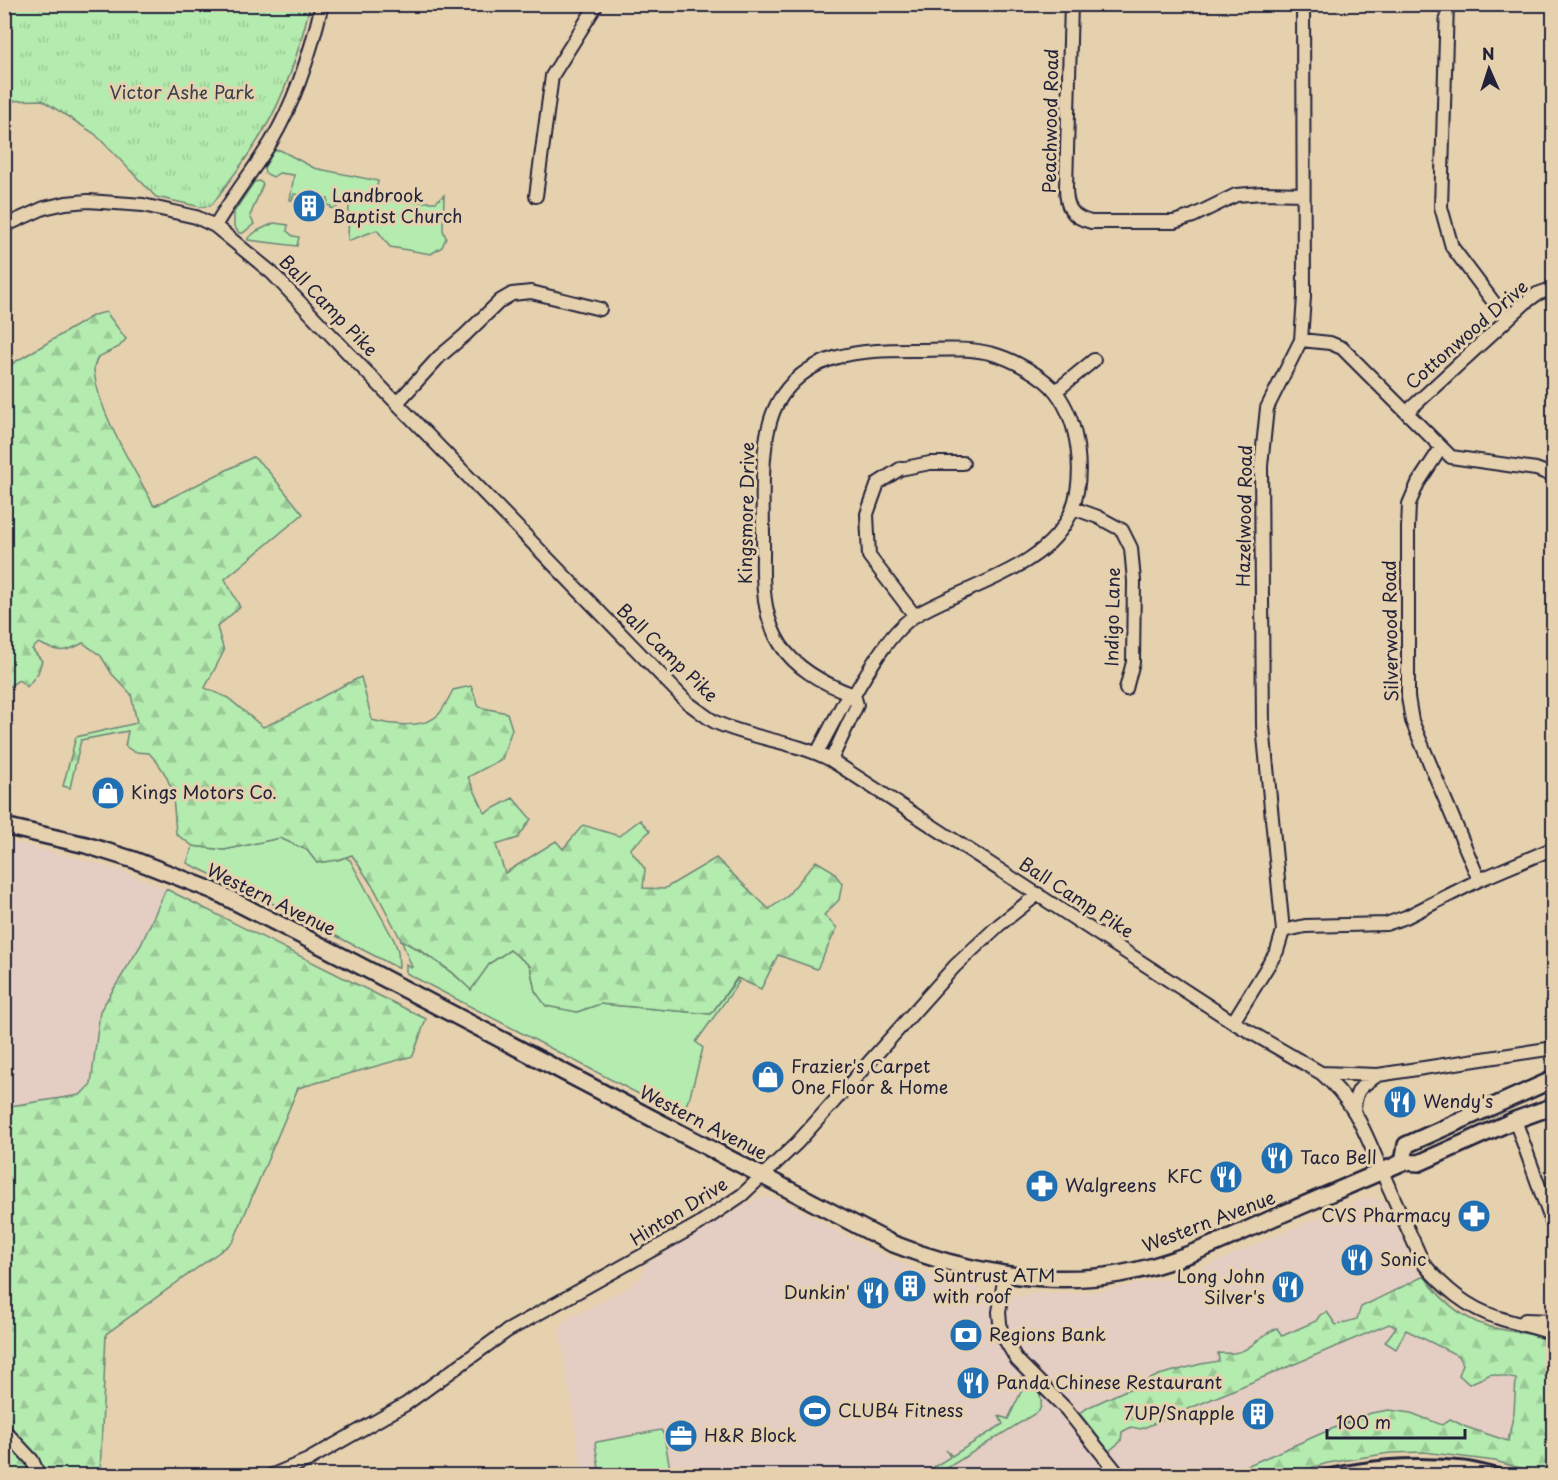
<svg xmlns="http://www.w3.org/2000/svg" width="1558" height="1480" font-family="'Playpen Sans',sans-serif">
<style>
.built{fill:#e4cdc3}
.grass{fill:#b4ebae;stroke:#6b8674;stroke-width:1.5}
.forest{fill:url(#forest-firs);stroke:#6b8674;stroke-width:1.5}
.park{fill:url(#park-tufts);stroke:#6b8674;stroke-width:1.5}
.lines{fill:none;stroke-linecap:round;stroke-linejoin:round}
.minor-casing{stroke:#22223b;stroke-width:16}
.major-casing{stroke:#22223b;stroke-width:20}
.minor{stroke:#e6d1af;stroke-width:12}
.major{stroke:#e6d1af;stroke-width:15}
.rail{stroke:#22223b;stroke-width:3}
.labels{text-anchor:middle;stroke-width:6;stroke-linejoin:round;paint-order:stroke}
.park-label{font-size:18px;fill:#38404c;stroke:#e6d1af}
.street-label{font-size:18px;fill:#22223b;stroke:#e6d1af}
.poi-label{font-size:18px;fill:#22223b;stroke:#e6d1af;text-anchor:start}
</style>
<defs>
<pattern id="forest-firs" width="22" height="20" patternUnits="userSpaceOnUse" patternTransform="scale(1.5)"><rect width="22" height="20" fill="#b4ebae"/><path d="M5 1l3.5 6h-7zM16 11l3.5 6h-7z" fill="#9ac997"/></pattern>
<pattern id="park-tufts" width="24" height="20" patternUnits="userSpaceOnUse" patternTransform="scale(1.5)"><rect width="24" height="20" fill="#b4ebae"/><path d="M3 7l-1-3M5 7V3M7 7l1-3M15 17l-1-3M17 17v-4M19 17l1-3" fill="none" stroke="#9ac997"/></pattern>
</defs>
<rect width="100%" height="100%" fill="#e6d1af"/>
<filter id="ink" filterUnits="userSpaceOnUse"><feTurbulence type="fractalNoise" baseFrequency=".0167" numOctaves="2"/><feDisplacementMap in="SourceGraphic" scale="12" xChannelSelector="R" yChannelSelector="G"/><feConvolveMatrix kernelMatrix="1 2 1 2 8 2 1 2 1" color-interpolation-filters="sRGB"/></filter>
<g filter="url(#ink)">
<path class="built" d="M4,840L117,869L166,889L141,945L100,1011L91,1084L80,1095L5,1107Z
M759,1197L777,1199L784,1202L887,1257L920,1271L961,1284L975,1285L986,1295L991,1293L1016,1294L1019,1297L1032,1293L1072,1294L1107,1290L1177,1276L1206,1266L1354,1202L1365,1198L1381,1200L1389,1209L1406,1249L1428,1289L1464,1321L1554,1351L1553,1472L1497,1459L1429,1448L1370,1449L1267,1476L583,1475L559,1327L571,1317L621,1291L641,1278L647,1263Z"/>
<path class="grass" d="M280,150L314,168L378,181L376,191L380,203H386L393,198L413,202H436L444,195L443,230L446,238L442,247L431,254L390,247L377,230L348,241L349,203L336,201L337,209L331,208V206L327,205L328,199L294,194L292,200H290L294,175L279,173L273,177L265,173L264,168L274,151Z
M259,181L263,184L250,216L254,224L243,233H239L234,226V212L254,182Z
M274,223L288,225L287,231L293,236L299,237L297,246L248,240V238L257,231Z
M280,838L307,850L317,863L345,857L350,860L394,940L398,951L399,967L398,968L286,910L187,863L193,846L224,850Z
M401,940C427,954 449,969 471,989L490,963L510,950L530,966L535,991L577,1012L600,1004L711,1014L736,981L739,982L696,1042L703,1048L690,1096L681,1116L406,973V964L411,968L412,967Z
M1020,1377C1035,1380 1046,1397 1039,1411L936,1475H921L950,1457L946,1450L952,1456L1003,1424L999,1416L1008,1419L1025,1384L1018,1380Z
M661,1430L664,1435L671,1475H600L595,1443L597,1442Z"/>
<path class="forest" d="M106,312L126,339L119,347L98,357C96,361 94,366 94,370C98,413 134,468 154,506L253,457L265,467L303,514L225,579L240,607L217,627L224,651L205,688L228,698L263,727C297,713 327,692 361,677L372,720C390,725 423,729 438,715C444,709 449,697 453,690L471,686L479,707L507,713L512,729L502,759L468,777L485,813L513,798L531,819L518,838L496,845L505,873L556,841L563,849L583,825L619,836L640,820L650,831L630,849L645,869L643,888L664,889L716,858L769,909L786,897L816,861L833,871L842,884L839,900L824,915L837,928L817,969L778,955L761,989L737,978L711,1014L600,1004L577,1012L546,1006L535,991L530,966L510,950L490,963L471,990L452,972L420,950L401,940L375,890L352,855L338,860L317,863L307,850L280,838L224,850L193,846L176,834C173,798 176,781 149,753L134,752L125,746L128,731L81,740L70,788L63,786L76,737L137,723L131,694L112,674L101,656L83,643C65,653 58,653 39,643L32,649L42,661L38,673L27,687L19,680L5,689V368L94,315Z
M166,889L426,1019L413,1056L298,1088L233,1242L106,1334L100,1475H5L4,1107L80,1095L91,1084L100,1011L141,945Z
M1424,1276C1443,1303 1466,1323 1499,1329C1519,1333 1537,1333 1553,1344V1475H1545L1495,1461L1424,1452L1390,1453L1328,1463L1286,1475H1226L1334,1428L1371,1413L1389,1410L1411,1413L1442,1425L1450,1419L1466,1427L1508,1441L1514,1412L1516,1379L1491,1374L1469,1384L1459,1375L1463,1364L1459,1356L1406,1330L1396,1349L1385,1342L1396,1327L1389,1324L1141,1429L1131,1427L1122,1432L1121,1441L1109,1451L1079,1413L1089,1407L1159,1375L1201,1364L1219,1361L1218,1353C1253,1356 1250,1340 1277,1328L1282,1336L1316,1321L1320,1315L1327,1312L1336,1325L1357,1319L1361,1307Z"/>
<path class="park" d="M4,5L5,4L310,5C300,48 287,92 264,130C249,156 231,178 214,202L210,206L201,207L156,197L95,134L42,100L5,101Z"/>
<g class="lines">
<g class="minor-casing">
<path id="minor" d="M1071,4L1066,187C1066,207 1071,217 1091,222H1174L1193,216L1236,195L1263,193L1303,194
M1447,4L1441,207L1452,247L1507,320
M536,196L552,76L597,4
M4,226L44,208L66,203L88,201L143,205L196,217L215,226L272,273L350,355L688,703C697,709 706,717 715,722C752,739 794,741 831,760L1233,1022L1321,1073L1378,1075L1554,1048
M215,226C232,197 253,171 271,142C296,100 311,52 322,4
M1301,340L1330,343L1342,348L1451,457L1536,469L1554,476
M1056,391L1094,360
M397,403L439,357L465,335L500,301L512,294L531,292L600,309
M1407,412L1525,303L1537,294L1554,288
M1441,448L1418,483L1409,504L1408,528V697L1412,721L1479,880
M1073,508L1098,517L1122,530L1131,548L1134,581L1133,662L1126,689
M915,616L869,556L867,514L878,483L900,469L930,463H963
M817,753L845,700L854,695C869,669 891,630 916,615C966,585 1049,569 1072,510C1085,475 1079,422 1056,392C1044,376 1012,359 993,354C967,347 939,350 913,350C861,350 805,352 777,404C757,442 764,514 763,557C761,633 781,668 854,695
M831,760L857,705L854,695
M1283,931L1305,926L1386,924L1406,917L1479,880L1554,848
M1233,1022L1277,951L1283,931L1263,726L1261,466L1267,408L1301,340L1304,297L1303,4
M1321,1073C1356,1103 1365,1133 1383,1174C1396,1204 1410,1233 1423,1263C1444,1288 1467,1308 1499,1318C1517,1324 1536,1327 1554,1334
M1354,1111C1355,1089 1360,1087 1378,1075
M1515,1120L1554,1228
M1005,1274L999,1312L1001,1333L1017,1360L1066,1409L1115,1470
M1525,1320L1554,1321
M4,1430L32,1460L39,1476
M270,1476L308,1460L406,1404L507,1331L697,1225L742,1195L797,1143L955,966L999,925L1038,894"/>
</g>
<g class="major-casing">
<path id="major" d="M4,826L86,845L134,860L214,891L349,960L891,1243C961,1271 1044,1287 1119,1274C1173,1265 1224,1240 1273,1218C1317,1199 1360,1181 1403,1162L1419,1163L1515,1120L1554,1106
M1403,1162L1406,1145L1554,1079"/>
</g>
<use href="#minor" class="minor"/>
<use href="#major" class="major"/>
<path class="rail" d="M1301,1476C1354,1460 1411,1455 1465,1461C1485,1464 1505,1470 1524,1476"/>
</g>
</g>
<defs>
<g id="building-disc" transform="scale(1.725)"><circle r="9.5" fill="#1f6fb2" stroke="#e6d1af"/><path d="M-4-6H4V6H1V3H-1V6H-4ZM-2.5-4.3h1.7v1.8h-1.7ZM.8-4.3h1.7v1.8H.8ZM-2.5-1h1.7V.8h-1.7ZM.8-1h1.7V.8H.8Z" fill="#fff"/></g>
<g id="shop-disc" transform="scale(1.725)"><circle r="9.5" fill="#1f6fb2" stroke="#e6d1af"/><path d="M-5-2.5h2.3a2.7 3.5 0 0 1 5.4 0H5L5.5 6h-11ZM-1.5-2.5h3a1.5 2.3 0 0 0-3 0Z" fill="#fff"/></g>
<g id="restaurant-disc" transform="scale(1.725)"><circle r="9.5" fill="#1f6fb2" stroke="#e6d1af"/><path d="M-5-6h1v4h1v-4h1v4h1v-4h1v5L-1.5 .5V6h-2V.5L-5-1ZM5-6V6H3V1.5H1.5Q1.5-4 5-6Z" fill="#fff"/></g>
<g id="pharmacy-disc" transform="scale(1.725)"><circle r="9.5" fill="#1f6fb2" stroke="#e6d1af"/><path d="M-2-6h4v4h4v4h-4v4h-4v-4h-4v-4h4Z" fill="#fff"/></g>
<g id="bank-disc" transform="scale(1.725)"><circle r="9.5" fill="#1f6fb2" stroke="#e6d1af"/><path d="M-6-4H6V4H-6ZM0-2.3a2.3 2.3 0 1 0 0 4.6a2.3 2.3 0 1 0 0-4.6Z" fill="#fff"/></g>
<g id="stadium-disc" transform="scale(1.725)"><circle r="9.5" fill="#1f6fb2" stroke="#e6d1af"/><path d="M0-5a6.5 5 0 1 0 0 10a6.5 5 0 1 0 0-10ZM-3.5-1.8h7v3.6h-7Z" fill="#fff"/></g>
<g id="office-disc" transform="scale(1.725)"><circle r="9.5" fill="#1f6fb2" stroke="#e6d1af"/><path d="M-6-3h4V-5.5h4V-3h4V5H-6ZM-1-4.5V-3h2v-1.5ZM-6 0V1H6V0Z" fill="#fff"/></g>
</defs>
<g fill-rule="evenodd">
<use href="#building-disc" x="309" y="206"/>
<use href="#shop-disc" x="108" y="793"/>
<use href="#shop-disc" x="768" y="1077"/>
<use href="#restaurant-disc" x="1400" y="1102"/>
<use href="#restaurant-disc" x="1277" y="1158"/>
<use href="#restaurant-disc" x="1226" y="1177"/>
<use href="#pharmacy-disc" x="1042" y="1186"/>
<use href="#pharmacy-disc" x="1474" y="1216"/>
<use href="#restaurant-disc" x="1357" y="1260"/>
<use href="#building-disc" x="910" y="1286"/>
<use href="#restaurant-disc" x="1288" y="1287"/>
<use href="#restaurant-disc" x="873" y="1293"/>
<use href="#bank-disc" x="966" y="1335"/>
<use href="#restaurant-disc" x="973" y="1383"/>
<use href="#stadium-disc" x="815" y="1411"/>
<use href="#building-disc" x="1258" y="1414"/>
<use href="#office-disc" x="681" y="1436"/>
</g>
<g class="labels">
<g class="park-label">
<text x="182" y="99">Victor Ashe Park</text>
</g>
<g class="street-label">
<text transform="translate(1051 121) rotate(-89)" y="6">Peachwood Road</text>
<text transform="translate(328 306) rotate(46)" y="6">Ball Camp Pike</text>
<text transform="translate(1467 335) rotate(-41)" y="6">Cottonwood Drive</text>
<text transform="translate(747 513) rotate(-89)" y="6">Kingsmore Drive</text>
<text transform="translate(1245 516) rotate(-89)" y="6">Hazelwood Road</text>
<text transform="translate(1113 617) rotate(-89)" y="6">Indigo Lane</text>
<text transform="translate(1391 631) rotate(-91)" y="6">Silverwood Road</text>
<text transform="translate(667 653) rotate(44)" y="6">Ball Camp Pike</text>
<text transform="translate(1076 898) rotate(33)" y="6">Ball Camp Pike</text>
<text transform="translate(271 900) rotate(26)" y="6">Western Avenue</text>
<text transform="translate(703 1123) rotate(27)" y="6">Western Avenue</text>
<text transform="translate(679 1212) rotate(-32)" y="6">Hinton Drive</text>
<text transform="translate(1209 1222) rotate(-21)" y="6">Western Avenue</text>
</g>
<g class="poi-label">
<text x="332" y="202">Landbrook<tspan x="332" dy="21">Baptist Church</tspan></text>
<text x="131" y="799">Kings Motors Co.</text>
<text x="791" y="1073">Frazier's Carpet<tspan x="791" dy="21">One Floor &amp; Home</tspan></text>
<text x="1423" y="1108">Wendy's</text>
<text x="1300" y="1164">Taco Bell</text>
<text x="1203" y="1183" text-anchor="end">KFC</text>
<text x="1065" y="1192">Walgreens</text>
<text x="1451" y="1222" text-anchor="end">CVS Pharmacy</text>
<text x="1380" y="1266">Sonic</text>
<text x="933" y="1282">Suntrust ATM<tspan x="933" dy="21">with roof</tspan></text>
<text x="1265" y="1283" text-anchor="end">Long John<tspan x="1265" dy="21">Silver's</tspan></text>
<text x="850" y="1299" text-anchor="end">Dunkin'</text>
<text x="989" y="1341">Regions Bank</text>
<text x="996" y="1389">Panda Chinese Restaurant</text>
<text x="838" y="1417">CLUB4 Fitness</text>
<text x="1235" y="1420" text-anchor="end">7UP/Snapple</text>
<text x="704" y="1442">H&amp;R Block</text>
</g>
</g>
<rect width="1558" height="1480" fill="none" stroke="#e6d1af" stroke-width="24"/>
<rect x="12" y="12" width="1534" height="1456" fill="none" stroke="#22223b" stroke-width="2" filter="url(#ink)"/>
<g transform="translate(1489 69) rotate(357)" stroke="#e6d1af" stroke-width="4.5" paint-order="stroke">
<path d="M0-4.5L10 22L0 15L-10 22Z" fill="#22223b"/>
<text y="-9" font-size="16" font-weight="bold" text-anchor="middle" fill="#22223b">N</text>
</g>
<path d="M1327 1429v9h138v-9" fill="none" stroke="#22223b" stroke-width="3"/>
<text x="1336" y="1429" font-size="18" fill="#22223b" stroke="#e6d1af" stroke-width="4.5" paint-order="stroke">100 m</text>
</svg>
